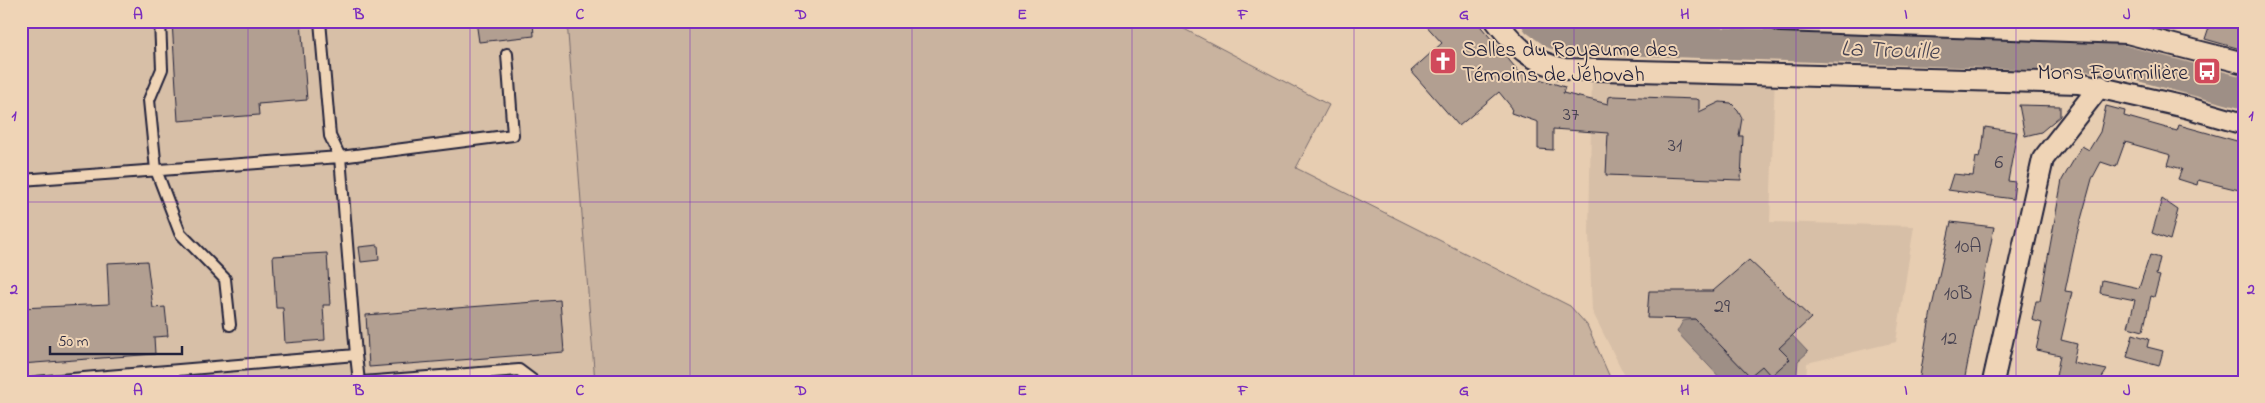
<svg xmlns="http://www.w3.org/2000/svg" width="2265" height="403" font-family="'Indie Flower',sans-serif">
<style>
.built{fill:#d7bfa7}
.green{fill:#c9b39f;stroke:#766a6d}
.water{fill:#9e8f86;stroke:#6c6368}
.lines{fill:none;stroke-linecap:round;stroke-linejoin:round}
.river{stroke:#9e8f86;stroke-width:31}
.building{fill:#b29f91;stroke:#22223b}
.lane-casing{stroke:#22223b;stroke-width:14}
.street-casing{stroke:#22223b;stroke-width:24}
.lane{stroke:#efd4b6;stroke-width:10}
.street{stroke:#efd4b6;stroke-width:20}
.grid{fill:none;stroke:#7b2cbf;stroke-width:1;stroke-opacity:0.55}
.labels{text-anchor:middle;stroke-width:4;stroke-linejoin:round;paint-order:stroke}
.number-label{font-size:20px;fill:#464150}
.poi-label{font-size:22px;fill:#22223b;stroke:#efd4b6;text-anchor:start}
.water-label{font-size:24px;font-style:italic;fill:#474352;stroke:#efd4b6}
.neatline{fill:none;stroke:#7b2cbf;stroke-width:2}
.grid-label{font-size:16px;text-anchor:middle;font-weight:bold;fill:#7b2cbf}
</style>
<rect width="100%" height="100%" fill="#e7cdb1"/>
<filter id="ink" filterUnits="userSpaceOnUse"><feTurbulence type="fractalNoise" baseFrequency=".02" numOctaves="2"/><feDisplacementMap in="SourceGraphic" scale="10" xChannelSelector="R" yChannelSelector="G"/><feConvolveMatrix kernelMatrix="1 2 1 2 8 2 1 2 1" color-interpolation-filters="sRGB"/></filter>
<g filter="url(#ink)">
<path class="built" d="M21,21H567L595,382H21Z
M1592,70L1775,74L1770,222L1914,226L1896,342L1807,363L1806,382H1628L1592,311L1589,233Z"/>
<path class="green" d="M567,21H1169L1329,105L1296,168L1570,306L1587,325L1612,382H595Z"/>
<path class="water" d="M1695,319L1750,376L1761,365L1790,359L1779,348L1792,335L1808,352L1798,361L1796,382H1724L1677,332L1683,321Z"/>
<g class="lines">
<path class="river" d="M1537,21L1555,34L1572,38L2094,56L2119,60L2244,93"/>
</g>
<path class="building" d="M172,21H301L307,100L258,104L259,115L178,121Z
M476,21H533L534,36L479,42Z
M1422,21H1476L1520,73L1565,87L1563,93L1608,104L1609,97L1613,96L1696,99L1699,100V112L1720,102L1731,103L1738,110L1742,118L1739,136H1743L1741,180L1606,175L1608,133L1553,129V150L1538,149V122L1511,113L1512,108L1499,92L1459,126L1411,71L1442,43Z
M2211,21H2244V50L2205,39Z
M2019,105L2060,106V116L2041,132L2025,136Z
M2106,106L2125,111L2124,116L2177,131L2179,125L2244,143V179H2242L2239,190L2198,180L2197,185L2178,179L2182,169L2168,165L2171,155L2125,142L2116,167L2101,162L2092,179L2077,234L2065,291L2072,292L2061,340L2077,344L2073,363L2107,370L2099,382H2055L2060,355L2036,350L2042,323L2032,320L2036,301H2040L2062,180L2082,146L2089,150L2100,132Z
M1985,127L2017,132L2008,181L2015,182L2013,199L1948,190L1953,174L1973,176L1976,157L1979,158L1980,152L1982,151Z
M2162,199L2178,210L2170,240L2152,233Z
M1951,222L1994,227L1964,382H1919L1931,311Z
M378,245L379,260L361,262L359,247Z
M327,253L330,305H323L325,340L285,343L283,308H276L273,256Z
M2150,255L2160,258L2156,275L2160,276L2154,297L2151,296L2143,331L2128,327L2135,300L2100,293L2102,280L2139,288Z
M1749,260L1811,318L1779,348L1790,359L1771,376L1762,366L1750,376L1695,319L1647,318L1649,291H1713Z
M147,261L153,308L165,307L168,336L154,337L155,354L21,364V308L109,304L107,263Z
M560,300L564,352L369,367L366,315Z
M2133,334L2149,339L2147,347L2163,351L2159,366L2127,357Z"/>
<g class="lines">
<g class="lane-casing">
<path id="lane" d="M160,21L162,69L149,100L156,170L180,233L225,279L230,325
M21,180L340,157L513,135L507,54
M356,355L359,382
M36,382L356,355L340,157L330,136L320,21
M362,382L519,370L535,382"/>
</g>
<g class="street-casing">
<path id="street" d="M1496,21C1517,48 1530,61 1564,69L2079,83L2185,107L2244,124
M1780,21L2127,33L2244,63
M1993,382L2043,159L2100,86"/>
</g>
<use href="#lane" class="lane"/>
<use href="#street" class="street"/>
</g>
</g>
<path class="grid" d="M248,21V382M470,21V382M690,21V382M912,21V382M1132,21V382M1354,21V382M1574,21V382M1796,21V382M2016,21V382M21,202H2244"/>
<defs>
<g id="church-square" transform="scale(1.4375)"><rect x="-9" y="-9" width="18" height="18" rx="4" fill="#d1495b" stroke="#efd4b6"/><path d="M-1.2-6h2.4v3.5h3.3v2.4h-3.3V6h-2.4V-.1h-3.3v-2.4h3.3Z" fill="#fff"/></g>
<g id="bus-square" transform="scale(1.4375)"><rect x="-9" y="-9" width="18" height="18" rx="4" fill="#d1495b" stroke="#efd4b6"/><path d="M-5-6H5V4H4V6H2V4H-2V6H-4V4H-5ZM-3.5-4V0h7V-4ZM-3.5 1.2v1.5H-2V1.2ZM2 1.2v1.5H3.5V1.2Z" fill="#fff"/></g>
</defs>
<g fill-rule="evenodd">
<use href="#church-square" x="1443" y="61"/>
<use href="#bus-square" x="2207" y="71"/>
</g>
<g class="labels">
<g class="number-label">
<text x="1571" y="120">37</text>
<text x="1675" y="151">31</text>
<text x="1999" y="168">6</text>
<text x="1968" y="252">10A</text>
<text x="1958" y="299">10B</text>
<text x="1722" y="312">29</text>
<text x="1949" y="344">12</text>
</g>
<g class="poi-label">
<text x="1462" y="56">Salles du Royaume des<tspan x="1462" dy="25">Témoins de Jéhovah</tspan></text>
<text x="2188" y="79" text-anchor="end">Mons Fourmilière</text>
</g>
<g class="water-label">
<text transform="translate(1890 49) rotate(2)" y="8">La Trouille</text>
</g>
</g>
<rect width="2265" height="403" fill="none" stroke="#efd4b6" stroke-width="55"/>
<path d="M50 346v8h132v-8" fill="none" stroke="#22223b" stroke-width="2.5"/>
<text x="58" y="346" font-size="15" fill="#22223b" stroke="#efd4b6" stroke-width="4" paint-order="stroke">50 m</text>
<rect x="28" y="28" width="2210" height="348" class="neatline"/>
<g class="grid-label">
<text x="138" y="19">A</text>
<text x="359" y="19">B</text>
<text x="580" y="19">C</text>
<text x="801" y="19">D</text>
<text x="1022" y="19">E</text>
<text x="1243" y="19">F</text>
<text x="1464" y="19">G</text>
<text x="1685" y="19">H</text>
<text x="1906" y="19">I</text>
<text x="2127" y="19">J</text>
<text x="14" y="120">1</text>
<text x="2251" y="120">1</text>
<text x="14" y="294">2</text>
<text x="2251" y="294">2</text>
<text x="138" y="395">A</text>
<text x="359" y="395">B</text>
<text x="580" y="395">C</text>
<text x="801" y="395">D</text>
<text x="1022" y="395">E</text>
<text x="1243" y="395">F</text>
<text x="1464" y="395">G</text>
<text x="1685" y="395">H</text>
<text x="1906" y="395">I</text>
<text x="2127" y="395">J</text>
</g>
</svg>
